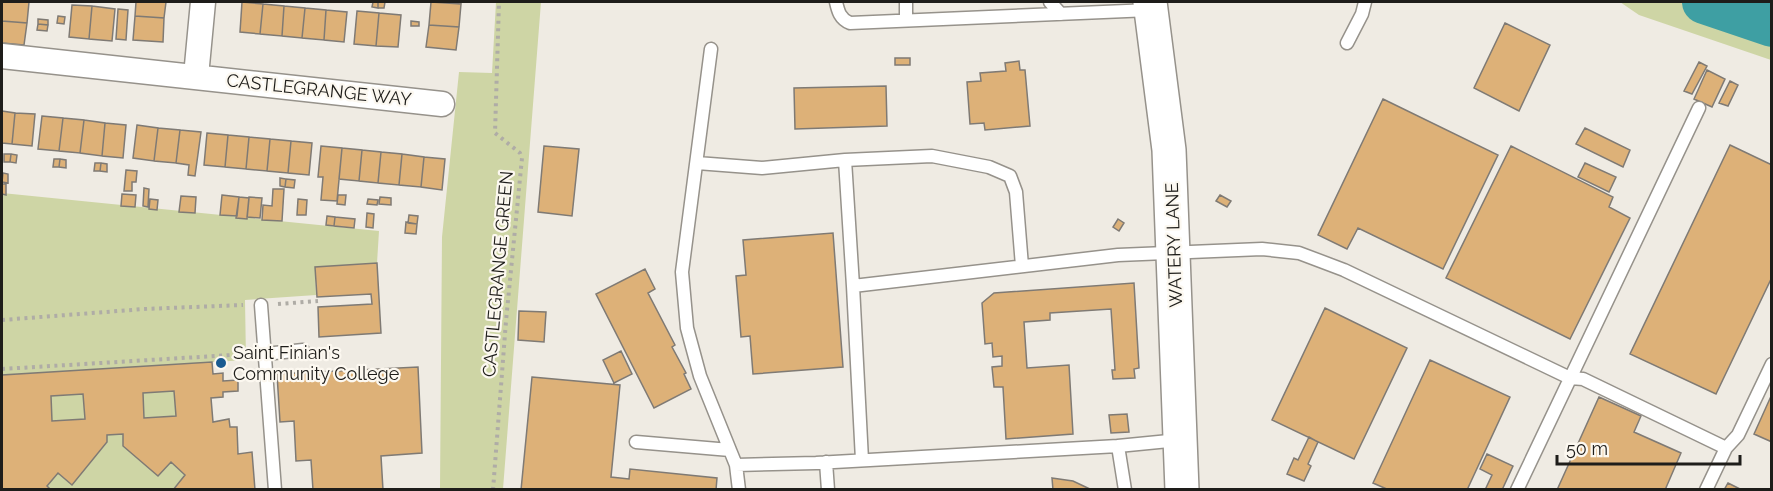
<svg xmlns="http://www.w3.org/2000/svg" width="1773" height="491" font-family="Raleway,sans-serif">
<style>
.green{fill:#ced5a5}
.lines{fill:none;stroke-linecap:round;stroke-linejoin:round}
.river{stroke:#3e9fa3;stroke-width:44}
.building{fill:#ddb178;stroke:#7f7a74;stroke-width:1.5;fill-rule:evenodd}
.service-casing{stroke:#96928b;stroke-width:15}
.minor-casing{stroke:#96928b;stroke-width:27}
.secondary-casing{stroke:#96928b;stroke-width:36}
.path{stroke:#afaca6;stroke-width:4;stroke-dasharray:3 4.5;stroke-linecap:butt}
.service{stroke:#fff;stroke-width:12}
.minor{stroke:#fff;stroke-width:24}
.secondary{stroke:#fff;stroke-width:33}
.poi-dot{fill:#1a5b91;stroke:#fcf8f0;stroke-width:2}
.labels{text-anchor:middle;stroke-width:4.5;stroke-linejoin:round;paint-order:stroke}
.street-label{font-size:18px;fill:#1e1d1a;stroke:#fcf8f0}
.poi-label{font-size:18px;fill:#1e1d1a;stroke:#fcf8f0;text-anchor:start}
</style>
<rect width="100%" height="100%" fill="#efebe3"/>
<path class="green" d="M496,2H541L503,489H440L442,237L459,72L492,73Z
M1620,2H1771V60L1639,15Z
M2,193L379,231L377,263L315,267L316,295L245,300L246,360L2,375Z
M174,391L176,416L144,418L143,393Z
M83,394L85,419L52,421L51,396Z
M123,434V446L158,476L171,462L185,475L173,489L51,490L47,486L58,473L72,484L107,443V435Z"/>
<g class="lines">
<path class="river" d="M1704,2L1772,25"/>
</g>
<path class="building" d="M2,2H29L27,23L2,21Z
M136,2H166L164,18L135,16Z
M242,2L263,4L260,34L240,32Z
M373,2H378V8L372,7Z
M378,2H385L384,8H378Z
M431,2L461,4L459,27L429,25Z
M431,2H461V4Z
M263,4L284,6L282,36L260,34Z
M72,5L92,6L89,39L69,37Z
M92,6L115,9L112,41L89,39Z
M284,6L305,8L302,38L282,36Z
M305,8L326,10L324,40L302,38Z
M118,9L128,10L126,40L116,39Z
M326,10L347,12L344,42L324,40Z
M357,11L379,13L376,46L354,44Z
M379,13L401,15L398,47L376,46Z
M58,16L65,17L64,24L57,23Z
M135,16L164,18L163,42L133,40Z
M38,19L48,20V25L38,24Z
M2,21L27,23L24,45L2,43Z
M411,21L419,22V26H411Z
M1505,23L1550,45L1519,111L1474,88Z
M38,24L48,25L47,31L37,30Z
M429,25L459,27L456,50L426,47Z
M895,58H910V65H895Z
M1019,61L1020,70H1025L1030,126L985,130L984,123L970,124L967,82L981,81L980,73L1006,71L1005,63Z
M1699,62L1707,66L1692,94L1684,91Z
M1707,70L1725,79L1712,107L1694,99Z
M1730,81L1738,85L1728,106L1719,103Z
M886,86L887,126L795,129L794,88Z
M1383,99L1498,155L1443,269L1358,228L1347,249L1318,235Z
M2,111L15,113L12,144L2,143Z
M15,113L35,114L32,146L12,144Z
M42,116L63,118L59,151L38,149Z
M63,118L84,120L80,153L59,151Z
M84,120L105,123L102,156L80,153Z
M105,123L126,125L123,158L102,156Z
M137,125L158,128L154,161L133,158Z
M158,128L180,130L176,163L154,161Z
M1585,128L1630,150L1623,167L1576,144Z
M180,130L201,132L195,176L188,175L189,165L176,163Z
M207,133L228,135L225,167L204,165Z
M228,135L249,137L246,169L225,167Z
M249,137L270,139L267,171L246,169Z
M270,139L291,141L288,173L267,171Z
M291,141L312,143L309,175L288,173Z
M1730,145L1772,165V277L1716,394L1630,354Z
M321,146L342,148L337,201L321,200L323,177H318Z
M544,146L579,149L572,216L538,212Z
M1511,146L1613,197L1609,207L1630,218L1570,339L1446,278Z
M342,148L362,150L359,181L339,179Z
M362,150L381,152L378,183L359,181Z
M381,152L402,154L399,185L378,183Z
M4,154H11L10,162H4Z
M11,154L17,155L16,163L10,162Z
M402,154L424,157L421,187L399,185Z
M424,157L445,159L442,190L421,187Z
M54,159H60L59,167H53Z
M60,159L66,160V168L59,167Z
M95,163H101L100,171H94Z
M101,163L107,164V172L100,171Z
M1585,163L1616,177L1609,192L1578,177Z
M126,170L137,171L136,182H132V191H124Z
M3,173L8,174V183L2,182Z
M280,178L286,179L285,187L280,186Z
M286,179L295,180L294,188L285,187Z
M2,184H6V195L2,194Z
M144,188L149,189L148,207L143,206Z
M273,189H284L282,221L262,220L263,205L272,206Z
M122,194L136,195L135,207L121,206Z
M222,195L239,197L237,216L220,215Z
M338,195H346L345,205L337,204Z
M1220,195L1231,201L1227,207L1216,201Z
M181,196L196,197L195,213L179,212Z
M239,197L249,198L247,219L236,218Z
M249,197L262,198L260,218L247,217Z
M380,197L391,198V205L379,204Z
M150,199L158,200L157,210L149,209Z
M298,199L307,200L306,215H297Z
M368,199L378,200L377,205L367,204Z
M367,213L374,214L373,228L366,227Z
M409,215L418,216L417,224L408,223Z
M327,216L335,217L334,226L326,225Z
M335,217L355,219L354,228L334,226Z
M1118,219L1124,223L1119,231L1113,227Z
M406,222L417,224L416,234L405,233Z
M833,233L843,367L753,374L750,336L741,337L736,276L746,275L743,240Z
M377,263L381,333L319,337L318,307L372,304L371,294L317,297L315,267Z
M645,269L655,289L648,293L675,345L672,347L686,373L684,374L691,389L654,408L596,294Z
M1134,283L1139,368L1134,369L1135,378L1113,379L1112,370H1115L1111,309L1050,313V320L1024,322L1027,368L1069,365L1073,434L1006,439L1003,387H994L992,367L1002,366V356L993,357L992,343L985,344L982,303L994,293Z
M1325,308L1407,348L1354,459L1272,420Z
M519,311L546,312L544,342L518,340Z
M621,351L632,374L614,383L603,360Z
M1430,360L1510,397L1467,490H1389L1373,483Z
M212,362L213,374L223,373V381L238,380V391L223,392V397L211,398L213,422L229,419L230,427H237L238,454L252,452L255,490H173L185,475L171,462L158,476L123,446V434L107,435V442L72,485L58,473L47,486L51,490H2V375ZM174,391L176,416L144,418L143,393ZM83,394L85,419L52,421L51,396Z
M418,367L422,453L381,456L383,490H313L311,460L296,461L294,421L280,422L277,374Z
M532,377L620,385L611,477L629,479L630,469L717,478L716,490H521Z
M1772,394V442L1754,434Z
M1599,397L1641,416L1634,432L1681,453L1665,490H1557Z
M1127,414L1129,432L1111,433L1109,415Z
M1309,437L1318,442L1308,464L1311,466L1304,481L1287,474L1294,458L1298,460Z
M1487,454L1513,466L1502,490H1485L1492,475L1480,469Z
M1052,478L1073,481L1092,490H1053Z
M1728,483L1742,490H1724Z"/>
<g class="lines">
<g class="service-casing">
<path id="service" d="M836,2C838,11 840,19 850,23L1150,10
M906,2V20
M1050,2L1061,14
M1347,43L1362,14L1365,2
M711,49L682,272L687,328L700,376L736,465L739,490
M845,160L853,286L1118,255L1262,249L1299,253L1344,270L1570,378L1583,379L1726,448L1738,435L1772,364
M697,163L762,168L845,160L932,156L989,167L1010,176L1016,192L1022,266
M853,286L862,460
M261,305L275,490
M265,354L303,350
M636,442L730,450
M1118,446L1125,490
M826,462L828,490
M736,465L816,463L1118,446L1179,440
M1517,490L1699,108
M1706,490L1726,448"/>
</g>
<g class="minor-casing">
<path id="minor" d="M2,56L442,104
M196,76L203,2"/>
</g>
<g class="secondary-casing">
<path id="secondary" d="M1150,2L1169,150L1182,490"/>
</g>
<path class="path" d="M278,304L318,301
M2,320L144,309L243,305
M2,369L248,354
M493,490L506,321L522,158L520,153L495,133L499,2"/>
<use href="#service" class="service"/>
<use href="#minor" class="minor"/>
<use href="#secondary" class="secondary"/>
</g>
<circle class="poi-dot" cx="221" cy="363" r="6"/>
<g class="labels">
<g class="street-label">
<text transform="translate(319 90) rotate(6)" y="6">CASTLEGRANGE WAY</text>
<text transform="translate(1174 245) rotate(-92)" y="6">WATERY LANE</text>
<text transform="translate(498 274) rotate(-85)" y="6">CASTLEGRANGE GREEN</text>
</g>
<g class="poi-label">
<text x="233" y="359">Saint Finian's<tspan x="233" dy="21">Community College</tspan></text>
</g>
</g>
<rect width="1773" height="491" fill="none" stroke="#1e1d1a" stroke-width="6"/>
<path d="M1557 455v9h183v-9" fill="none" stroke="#1e1d1a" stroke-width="3"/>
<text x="1566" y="455" font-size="18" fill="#1e1d1a" stroke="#fcf8f0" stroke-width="4.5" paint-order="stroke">50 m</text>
</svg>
